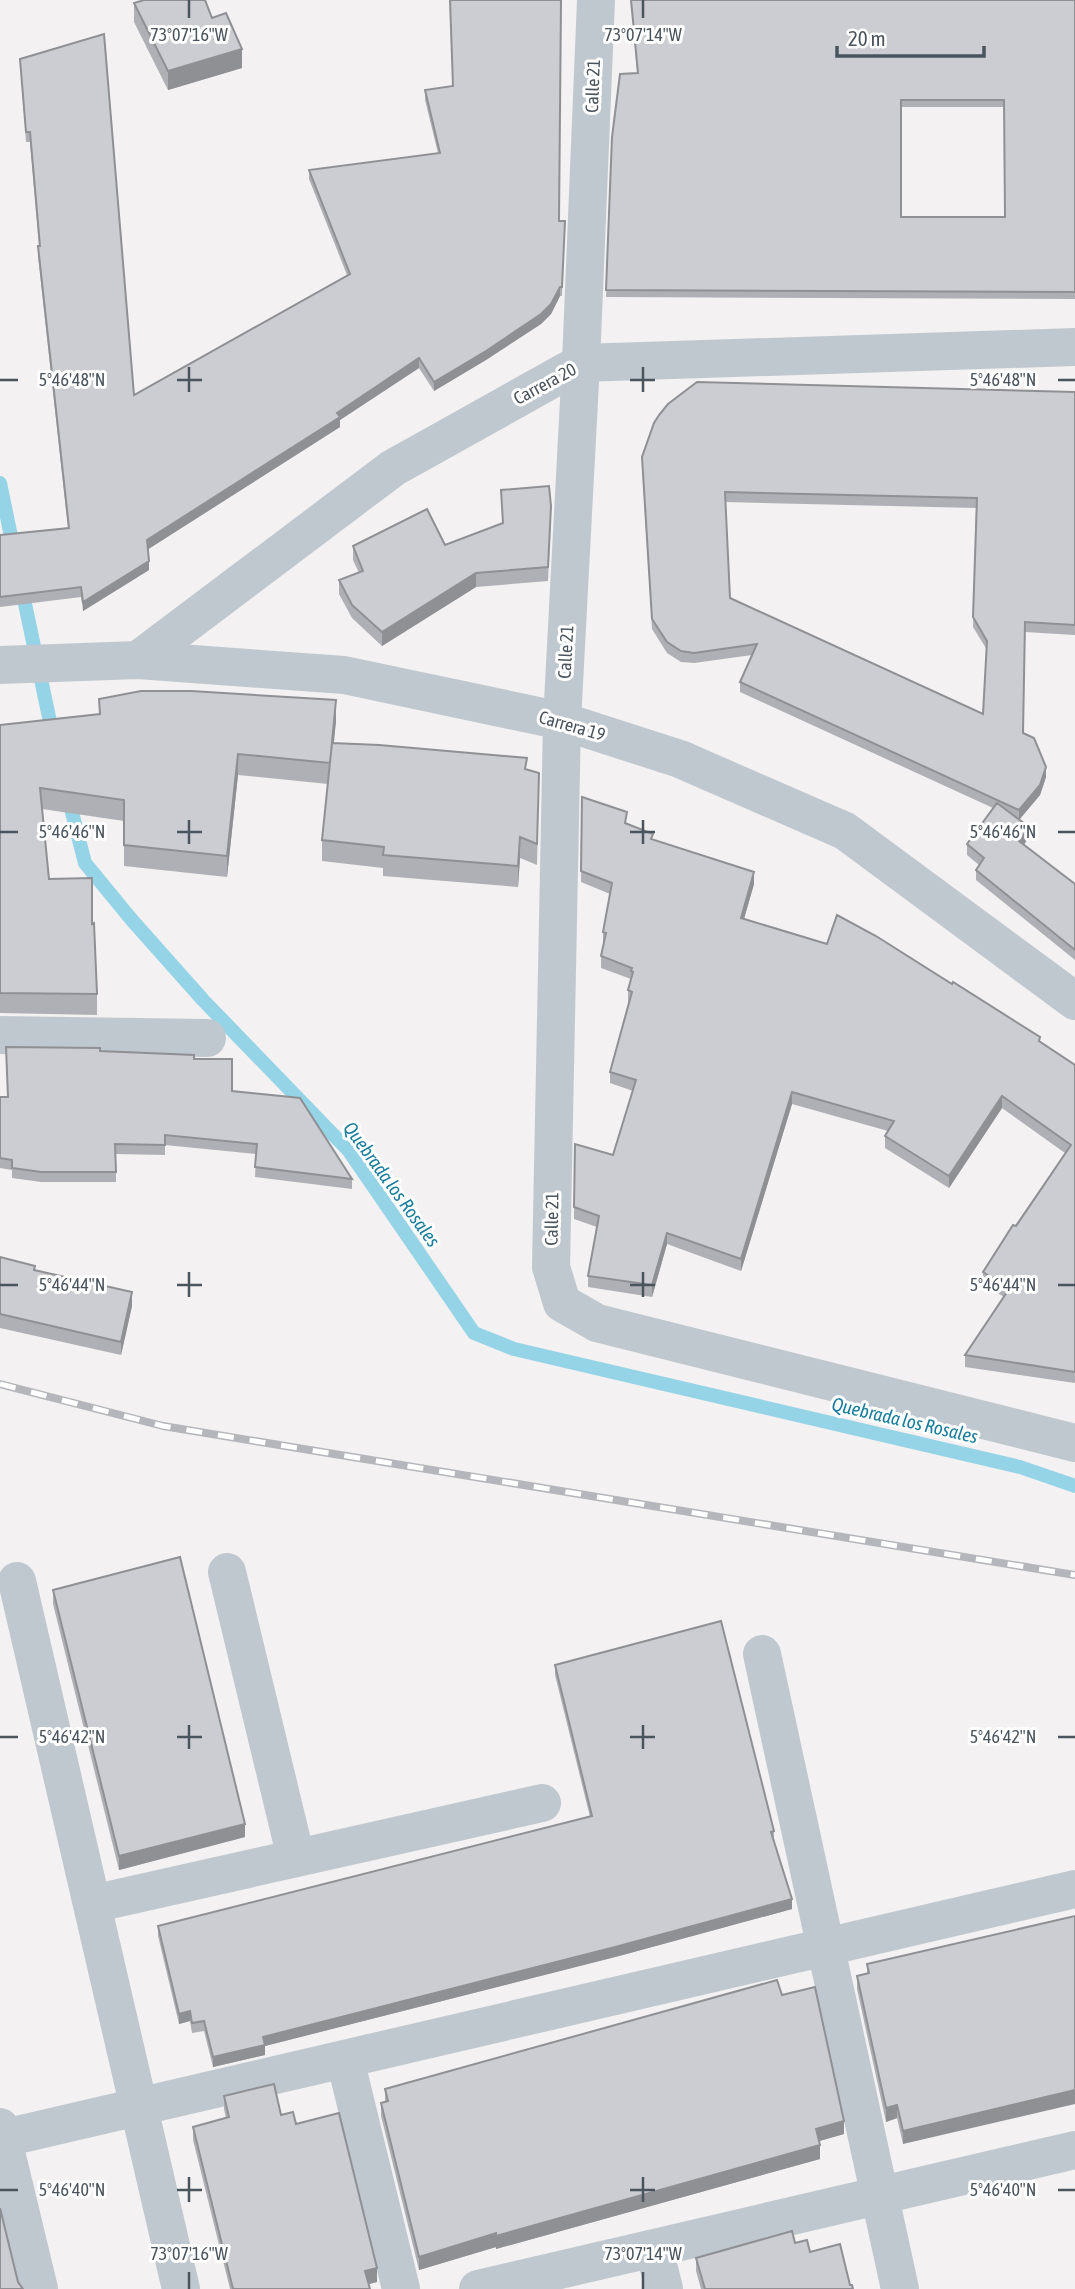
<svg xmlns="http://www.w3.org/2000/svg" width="1075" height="2289" font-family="'Asap Condensed',sans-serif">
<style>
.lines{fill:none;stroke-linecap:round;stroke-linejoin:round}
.stream{stroke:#95d3e6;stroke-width:14}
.minor{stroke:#c0c8cf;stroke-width:38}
.tertiary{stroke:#c0c8cf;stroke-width:38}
.rail-casing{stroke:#b4b6bb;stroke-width:8}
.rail{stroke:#fff;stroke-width:5;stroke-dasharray:16;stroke-linecap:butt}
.wall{fill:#afb0b5;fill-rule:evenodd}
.shaded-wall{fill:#8f9094}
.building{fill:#cccdd3;stroke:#8f9094;stroke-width:2;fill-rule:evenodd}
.ticks{fill:none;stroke:#4a545d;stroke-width:2.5}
.labels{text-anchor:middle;stroke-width:6;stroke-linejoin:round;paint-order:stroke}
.street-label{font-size:18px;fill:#4a545d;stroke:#fff}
.water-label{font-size:19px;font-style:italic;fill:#187d9c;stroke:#fff}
.ticks-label{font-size:18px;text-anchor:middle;fill:#4a545d;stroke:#fff;stroke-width:6;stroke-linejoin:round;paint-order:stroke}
</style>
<rect width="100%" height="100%" fill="#f3f1f1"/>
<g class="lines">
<path class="stream" d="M0,483L14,551
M21,585L53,736
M68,797L85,863L131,919L203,1000L349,1151L474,1333L514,1349L1020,1467L1075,1486"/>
<path class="minor" d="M596,0L581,363L562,721L551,1267L562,1303L597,1323L1075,1443
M138,660L393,468L581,363L1075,347
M0,1035L207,1038
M227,1572L296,1858
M17,1581L181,2289
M762,1654L900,2289
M92,1904L542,1803
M345,2059L401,2289
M0,2127L39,2289
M0,2139L1075,1889
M654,2248L664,2289
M478,2289L1075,2150"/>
<path class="tertiary" d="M0,665L138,660L344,675L562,721L680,759L845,831L1075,1001"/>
<g class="rail-casing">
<path id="rail" d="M0,1384L163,1426L1075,1575"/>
</g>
<use href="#rail" class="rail"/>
</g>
<path class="wall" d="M631,0H1075V299L606,297L612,137L637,73ZM901,107H1004L1005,217H901Z
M134,3L212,18L242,68L168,90L134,22Z
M20,59L134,395L347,275L309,179V170L438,153L425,100V90L559,221H565L562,296H560L551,314L541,324L486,360L434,391L419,368L340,420V427L148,549L149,570L83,611L81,597L0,607V535L68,528L38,256V246H39L30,142H26Z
M1075,392V635L1025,632L1023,733L1046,777L1040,795L1019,820L1029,837L1024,845L1075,884V960L976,880V870L979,865L967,855V844L993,808L740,692V682L752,655L694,663L681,662L667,653L652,629L642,467V457ZM725,502L976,508L973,627L987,650L983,714L730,598Z
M501,490L551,519L548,581L476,587L382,646L352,618L339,594V580L359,573L353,560V546L445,545L503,523Z
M99,699L336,721L333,743L527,769L539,773L537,865L520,858L518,887L383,876V868L322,861V840L328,784L238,775L227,877L124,866V821L42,809L49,879L92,924L97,994V1015L0,1013V725L99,714Z
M582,797L653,840L754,884L744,919L1040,1042L1075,1065V1383L965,1367V1355L1004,1297L983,1284V1272L1065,1153L1002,1108L949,1188L885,1148V1136L888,1131L792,1104L741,1271L667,1244L652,1297L588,1287V1276L597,1227L574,1219L575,1144L613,1155L633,1091L610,1083V1072L629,1002H628V990L631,979L601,968V956L604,944L603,943V932L610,894L581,882Z
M6,1047L100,1051L194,1059L232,1091L352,1179V1189L255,1177L256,1154L165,1145V1155L116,1154V1182H41L12,1178V1170L0,1168V1097H8Z
M0,1257L132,1306L121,1355L0,1328Z
M53,1590L245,1837L119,1870L53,1604Z
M555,1665L774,1831V1841L792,1909L619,1956L265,2046V2055L213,2067L204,2031L192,2033L190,2021L179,2024L158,1936V1926L590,1817L555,1675Z
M1075,1916L903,2144L897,2118L886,2122L857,1989V1976L867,1973V1964Z
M782,1995L844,2134L819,2141L820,2159L496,2249V2247L419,2270L381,2116V2103L385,2102V2089Z
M224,2096L281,2115L296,2124L377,2282L368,2284L370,2289H230L193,2140V2127L226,2118L224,2109Z
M795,2243L810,2252L853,2289H701L696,2271V2258Z"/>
<path class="shaded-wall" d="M242,49V68L168,90V71Z
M560,287V296L551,314L541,324L486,360L434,391V382Z
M419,358V368L340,420V427L147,550V540Z
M149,561V570L83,611V602Z
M476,573V587L382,646V632Z
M336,700V721L330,784V763Z
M238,754V775L227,877V856Z
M1046,767V777L1040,795L1019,820V810Z
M1029,827V837L1019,851V841Z
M520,837V858L518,887V866Z
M754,872V884L741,929V918Z
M792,1092V1104L741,1271V1259Z
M1002,1096V1108L949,1188V1176Z
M667,1233V1244L652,1297V1285Z
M132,1292V1306L121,1355V1342Z
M245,1824V1837L119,1870V1856Z
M792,1899V1909L619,1956L265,2046V2055L213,2067V2057L263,2037Z
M190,2011V2021L179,2024V2014Z
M1075,2090V2104L903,2144V2131Z
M897,2105V2118L886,2122V2108Z
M844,2121V2134L816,2142V2129Z
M820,2145V2159L496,2249V2236Z
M496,2233V2247L419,2270V2257Z
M377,2268V2282L365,2285V2271Z"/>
<path class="building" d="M144,0H205L212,18L226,13L242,49L168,71L134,3Z
M450,0H561L559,221H565L562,287H560L551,304L541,314L486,351L434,382L419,358L337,413L340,417L147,540L149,561L83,602L81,587L0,597V535L69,528L38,246H40L30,132H26L20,59L104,34L134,395L350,274L309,170L440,153L425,90L453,86Z
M631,0H1075V292L606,290L612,137L620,74L638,73ZM901,100H1004L1005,217H901Z
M697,382L1075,392V625L1025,622L1023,733L1034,738L1046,767L1040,785L1019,810L740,682L757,644L694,653L681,651L667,642L652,619L642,457L654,423L659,415L668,404ZM725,492L977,498L973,617L987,641L983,714L730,598Z
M549,486L551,506L548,567L476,573L382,632L352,605L339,580L363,571L353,546L427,509L445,545L503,523L501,490Z
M141,691H191L336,700L330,763L238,754L227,856L124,845V800L40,788L49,879L92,878V924L94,923L97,994L0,993V725L100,714L99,699Z
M332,743L379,745L527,758L525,769L539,773L537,844L520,837L518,866L383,855L384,847L322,840Z
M582,797L627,812L625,823L653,834L651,839L754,872L741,918L827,944L837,915L876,936L952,984L953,982L1040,1037L1039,1041L1075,1065V1372L965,1355L1009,1289L983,1272L1013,1225L1016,1226L1071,1145L1002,1096L949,1176L885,1136L894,1121L792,1092L741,1259L667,1233L652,1285L588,1276L599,1216L574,1207L575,1144L613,1155L636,1080L610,1072L632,992L628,990L633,972L631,971L632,968L601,956L606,933L603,932L612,883L581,871Z
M997,803L1029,827L1019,841L1075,884V950L976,870L984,858L967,844Z
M6,1047L100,1048V1051L194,1055V1059H232V1091L300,1098L352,1179L255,1167L257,1144L165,1135V1145L115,1144L116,1172H41L12,1168V1160L0,1158V1097H8Z
M0,1257L35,1266L34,1270L132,1292L121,1342L0,1314Z
M180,1557L245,1824L119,1856L53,1590Z
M721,1621L774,1831L771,1832L792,1899L619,1946L263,2037L265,2045L213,2057L204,2021L192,2023L190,2011L179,2014L158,1926L592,1816L555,1665Z
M1075,1916V2090L903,2131L897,2105L886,2108L857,1976L869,1973L867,1964Z
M777,1980L782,1995L815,1987L844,2121L816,2129L820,2145L496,2236V2233L419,2257L381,2103L388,2101L385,2089Z
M274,2084L281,2115L293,2112L296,2124L339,2113L377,2268L365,2271L370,2289H233L193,2127L229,2117L224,2096Z
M0,2208L18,2282L23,2289H0Z
M792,2231L795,2243L807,2240L810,2252L840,2244L850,2285H852L853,2289H705L696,2258Z"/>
<path class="ticks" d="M189,0V18M643,0V18M189,367V392M643,367V392M0,380H18M177,380H202M630,380H655M1058,380H1075M189,820V844M643,820V844M0,832H18M177,832H202M630,832H655M1058,832H1075M189,1272V1297M643,1272V1297M0,1285H18M177,1285H202M630,1285H655M1058,1285H1075M189,1725V1749M643,1725V1749M0,1737H18M177,1737H202M630,1737H655M1058,1737H1075M189,2177V2202M643,2177V2202M0,2190H18M177,2190H202M630,2190H655M1058,2190H1075M189,2272V2289M643,2272V2289"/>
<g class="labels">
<g class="street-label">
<text transform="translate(593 86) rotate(-88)" y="6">Calle 21</text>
<text transform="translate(545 384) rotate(-28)" y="6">Carrera 20</text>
<text transform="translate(566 652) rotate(-87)" y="6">Calle 21</text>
<text transform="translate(572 726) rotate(16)" y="6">Carrera 19</text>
<text transform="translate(552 1219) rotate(-89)" y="6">Calle 21</text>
</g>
<g class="water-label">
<text transform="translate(392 1184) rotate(54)" y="7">Quebrada los Rosales</text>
<text transform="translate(905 1420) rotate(13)" y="7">Quebrada los Rosales</text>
</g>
</g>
<g class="ticks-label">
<text x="189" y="41">73°07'16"W</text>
<text x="643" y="41">73°07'14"W</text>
<text x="72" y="386">5°46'48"N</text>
<text x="1003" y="386">5°46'48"N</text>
<text x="72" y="838">5°46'46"N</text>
<text x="1003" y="838">5°46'46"N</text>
<text x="72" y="1291">5°46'44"N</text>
<text x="1003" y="1291">5°46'44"N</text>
<text x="72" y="1743">5°46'42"N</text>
<text x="1003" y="1743">5°46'42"N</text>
<text x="72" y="2196">5°46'40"N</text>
<text x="1003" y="2196">5°46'40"N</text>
<text x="189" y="2260">73°07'16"W</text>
<text x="643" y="2260">73°07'14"W</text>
</g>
<path d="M837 46v10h147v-10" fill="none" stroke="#4a545d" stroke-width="3.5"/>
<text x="848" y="46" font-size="21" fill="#4a545d" stroke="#ffffff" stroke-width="5" paint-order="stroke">20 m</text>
</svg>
